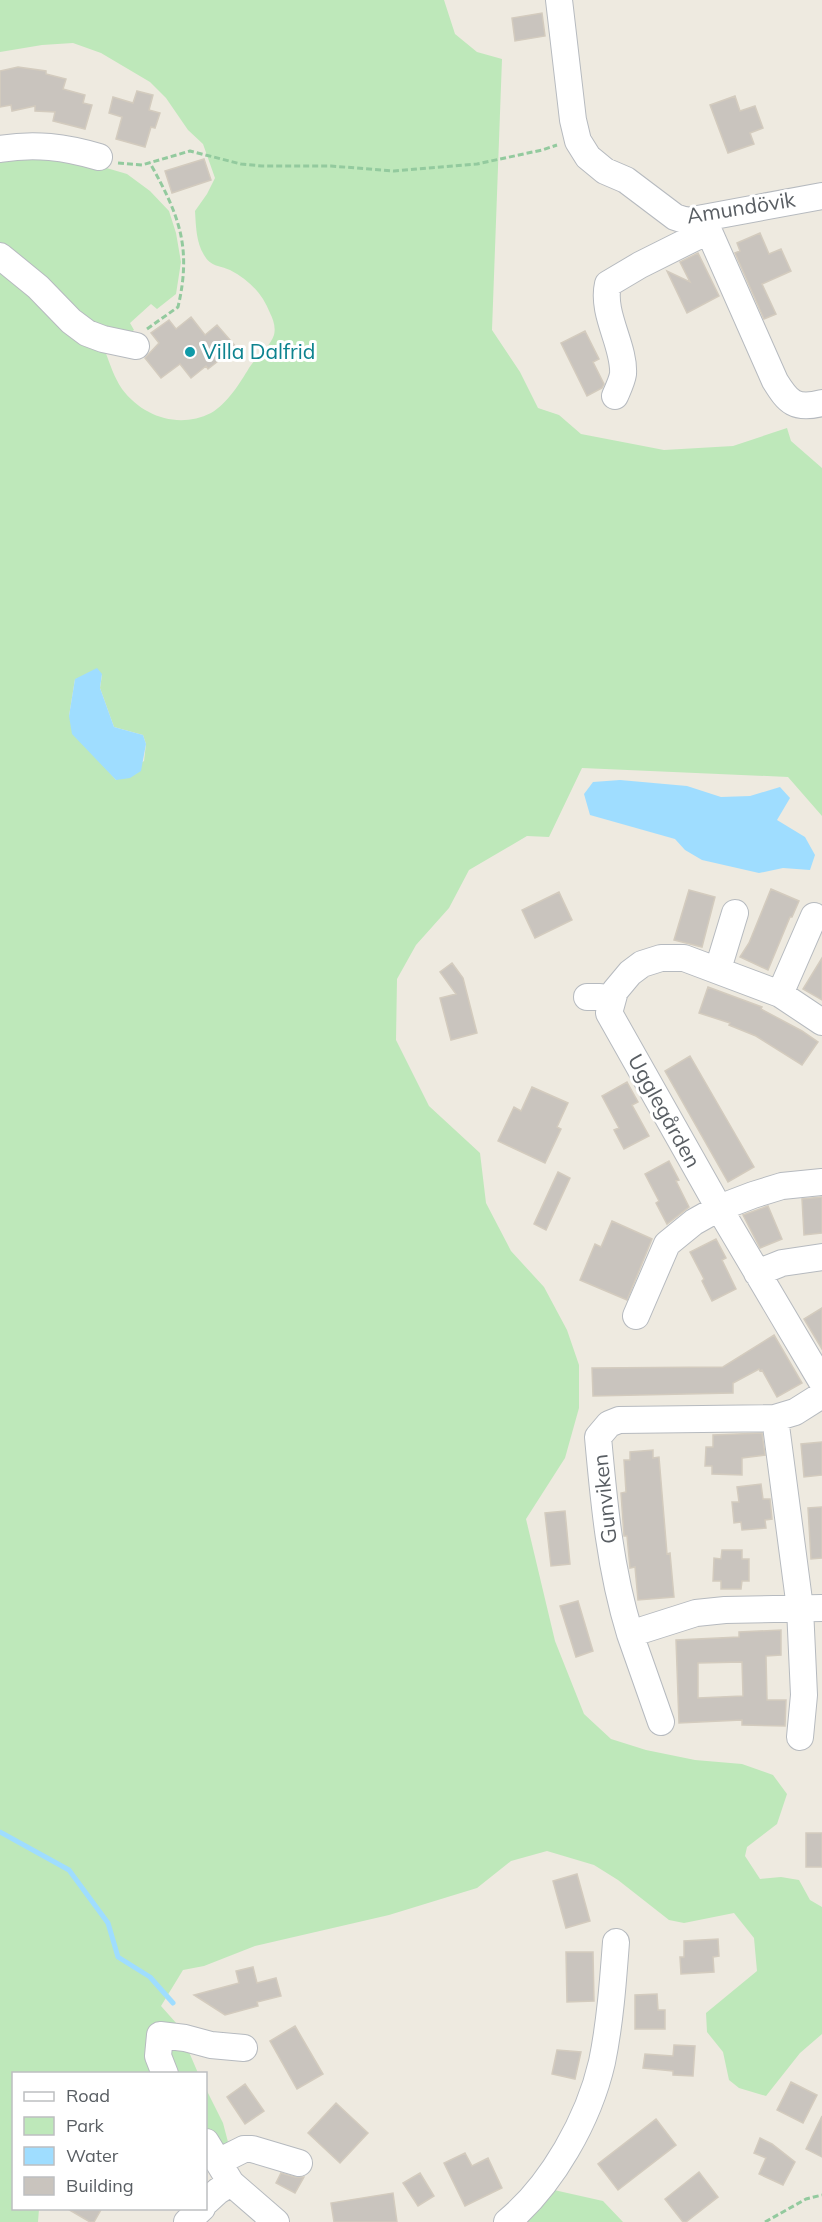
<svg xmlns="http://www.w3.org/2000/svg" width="822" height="2222" font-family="Mulish,sans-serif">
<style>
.green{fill:#bee8ba;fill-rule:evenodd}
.water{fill:#9fddff}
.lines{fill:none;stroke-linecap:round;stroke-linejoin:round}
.stream{stroke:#9fddff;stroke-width:5}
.building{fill:#c9c4be;stroke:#d3cbbe;stroke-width:1.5;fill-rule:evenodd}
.minor-casing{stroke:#b6babf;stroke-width:28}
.path{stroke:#93ca9e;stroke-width:3;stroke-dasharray:6 3;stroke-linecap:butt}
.minor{stroke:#fff;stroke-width:26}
.culture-dot{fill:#0f9aa8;stroke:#fff;stroke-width:2}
.labels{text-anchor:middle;stroke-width:6;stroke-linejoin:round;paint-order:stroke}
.street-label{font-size:21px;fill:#595e63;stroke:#fff}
.culture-label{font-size:21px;fill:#0d838f;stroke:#fff;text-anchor:start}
</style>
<rect width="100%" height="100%" fill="#eeeae0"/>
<path class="green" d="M0,0H444L455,34L477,52L502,59L492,330L520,372L538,408L559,415L581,434L664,450L733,446L787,428L791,441L822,468V816L788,777L582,768L549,837L527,836L469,870L449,908L416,945L397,979L396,1040L429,1106L480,1153L486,1203L511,1251L544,1287L567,1330L579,1365V1408L565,1458L526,1519L555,1641L584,1714L611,1739L646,1750L695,1760L742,1764L773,1775L787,1794L777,1824L747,1847L745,1856L760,1879L781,1877L799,1880L810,1900L822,1907V2034L800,2053L766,2096L739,2088L729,2080L723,2052L707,2032L706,2013L757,1971L754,1938L734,1913L684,1923L669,1920L618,1880L594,1865L547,1851L511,1861L477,1888L389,1915L255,1946L204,1966L183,1970L161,2006L177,2024L198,2073L14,2074V2208L39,2209L38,2222H0V155L86,162L127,174L150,191L169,211L176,233L181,262L176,294L157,309L151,304L130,323L134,330L105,351C110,364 114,377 122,389C143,417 179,429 211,413C227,404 240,383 249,368C256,357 270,347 274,335C276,327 273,319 270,313C262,293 249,280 230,270C219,265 211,267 204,255C196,242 196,226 195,211L207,194L215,178L203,144L188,130L166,98L150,82L101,53L73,43L42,45L0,52ZM102,675L100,688L114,727L143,735L146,744L144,761L116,780L93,754L69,716L75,679Z
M206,2089L223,2123L228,2142L213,2150L206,2136Z
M554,2190L603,2201L623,2222H522Z"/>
<path class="water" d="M97,668L102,674L100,688L114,727L143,735L146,744L141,771L130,778L116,780L72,734L69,716L75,679Z
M620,780L687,786L721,797L750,796L780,787L790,798L777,820L805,837L815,855L810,870L783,868L759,873L702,860L685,850L675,839L590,815L584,794L593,782Z"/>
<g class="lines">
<path class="stream" d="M0,1832L69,1870L108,1923L118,1957L150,1977L173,2003"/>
</g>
<path class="building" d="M542,13L545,36L515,41L512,18Z
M18,67L46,71V74L66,79L63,89L85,95L83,103L92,105L85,129L53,121L55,112L35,111V106L12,111L11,105L0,107V71Z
M137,91L153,95L149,110L160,113L155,128L151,127L145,147L116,139L122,117L109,113L113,97L133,103Z
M735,96L740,111L755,106L763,128L750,133L754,144L728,153L710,105Z
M204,159L211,180L172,193L165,171Z
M760,233L769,254L781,249L791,271L762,284L776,314L764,319L735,253L740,251L737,243Z
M698,253L719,296L687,313L667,271L690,282L680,262Z
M191,317L205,335L217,325L236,347L208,369L206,366L191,378L180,364L161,378L145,358L159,343L151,333L169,320L176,329Z
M585,331L599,359L593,362L604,384L602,388L587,396L561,343Z
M771,889L799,901L792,917H790L768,970L740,957L749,943Z
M689,890L715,897L702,947L674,940Z
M559,892L572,920L535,938L522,910Z
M822,958V1000L803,989Z
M452,963L463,978L477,1033L451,1040L440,998L456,994L440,972Z
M708,987L762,1007L761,1009L802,1031L818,1042L802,1065L756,1036L729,1025L730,1023L699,1013Z
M690,1056L754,1167L728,1182L665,1071Z
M627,1082L638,1102L632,1105L649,1136L624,1149L614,1130L619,1128L602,1096Z
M532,1087L568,1103L557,1127L561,1129L545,1163L498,1141L514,1107L521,1111Z
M669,1161L679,1180L676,1181L689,1207L667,1224L656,1203L659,1201L645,1174Z
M558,1172L570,1178L546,1230L534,1224Z
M822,1197V1233L804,1235L802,1199Z
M768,1206L782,1239L760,1248L743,1215Z
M612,1221L652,1239L627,1300L580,1280L595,1244L601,1247Z
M716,1239L726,1258L722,1260L736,1289L712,1301L702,1281L704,1279L690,1252Z
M822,1308V1349L804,1319Z
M774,1335L802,1383L777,1397L762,1370L760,1371L759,1369L733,1383V1393L593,1396L592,1368L723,1367Z
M762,1433L765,1455L742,1458V1475L712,1474V1466H705L706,1447H713V1435Z
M822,1442V1475L804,1477L801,1444Z
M653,1450V1458L659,1457L667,1554L670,1553L674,1597L638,1600L635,1567L630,1568L627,1536H624L621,1493L626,1492L624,1460H630V1452Z
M761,1484L763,1499H770L772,1519L765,1520L766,1528L742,1530L741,1522L734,1523L732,1502H739L737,1487Z
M822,1507V1558L811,1559L808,1508Z
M565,1511L570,1564L551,1566L545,1513Z
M722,1550H742V1559H749V1581H742L741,1589H721V1581H713L714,1558L721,1559Z
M578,1601L593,1651L576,1657L560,1606Z
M781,1630V1655L766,1656L767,1700H786L785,1726L742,1725V1720L679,1723L676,1640L739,1637V1632ZM742,1662L743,1696L698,1698V1663Z
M806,1833H822V1867H806Z
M577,1874L590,1921L566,1928L553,1881Z
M718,1939L719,1956L713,1957L714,1972L681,1974L680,1957H684V1941Z
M566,1952H593L594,2001L567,2002Z
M253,1967L257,1983L276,1978L281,1996L257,2002L258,2006L225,2015L194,1995L239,1983L236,1971Z
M657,1994L658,2010H665V2029H635V1995Z
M295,2026L323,2074L297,2089L270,2041Z
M674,2045L695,2046L693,2076L673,2075V2071L643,2068L645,2054L673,2056Z
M557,2050L581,2052L575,2079L552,2074Z
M791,2082L817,2095L803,2123L777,2110Z
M245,2084L264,2111L245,2124L227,2097Z
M336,2103L368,2133L340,2163L308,2133Z
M822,2116V2157L806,2149Z
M656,2119L676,2145L618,2190L598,2164Z
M760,2138L772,2144L795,2162L783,2185L759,2174L766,2158L754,2153Z
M465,2153L472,2166L488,2158L502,2188L465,2206L444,2163Z
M699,2172L718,2197L686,2222H683L665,2199Z
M281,2173L295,2177H304L295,2193L276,2183Z
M420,2173L434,2196L418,2206L403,2183Z
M393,2193L397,2222H334L331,2203Z
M66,2208H102L94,2222H90Z"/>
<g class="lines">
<g class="minor-casing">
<path id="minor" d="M559,0L573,120L578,141L588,157L605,171L626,180L675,217L687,221L822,196
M0,149C35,143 65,147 99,157
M703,218L775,381C788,402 795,410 822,403
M0,256L38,287L71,321L87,333L103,339L136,346
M615,396C618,389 622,381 623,374C625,346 601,314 608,284L640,265L708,231
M718,969L735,913
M780,994L814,916
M587,997H600
M822,1022L780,994L684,958H661L642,964L630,973L615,991L609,1013L719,1208L822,1382
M757,1273L782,1263L822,1257
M636,1316L667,1244L694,1222L719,1208L753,1195L782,1186L822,1182
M822,1395L795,1412L775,1418L619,1420L609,1424L598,1437C604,1504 610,1569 630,1634L696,1613L725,1610L822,1608
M775,1418L800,1608L804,1695L800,1737
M630,1634L661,1722
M165,2074L158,2056L160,2035L185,2038L211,2045L244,2048
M206,2142L231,2183L276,2222
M218,2162L244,2149H252L299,2163
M206,2202L218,2191L231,2183
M187,2222L202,2208
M507,2222C552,2185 589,2119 602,2062C610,2023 613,1982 616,1942"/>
</g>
<path class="path" d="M118,163L142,165L190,151L241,164L262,166H331L394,171L477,164L542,150L557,145
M147,329L178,307C192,247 179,215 150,163
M765,2222L806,2199L822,2195"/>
<use href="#minor" class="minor"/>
</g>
<circle class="culture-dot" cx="190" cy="352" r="6"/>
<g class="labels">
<g class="street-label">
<text transform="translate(741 208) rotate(-9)" y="7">Amundövik</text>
<text transform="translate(664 1111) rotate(61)" y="7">Ugglegården</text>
<text transform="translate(605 1499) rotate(-96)" y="7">Gunviken</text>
</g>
<g class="culture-label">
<text x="202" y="359">Villa Dalfrid</text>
</g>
</g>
<rect x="12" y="2072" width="195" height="138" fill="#ffffff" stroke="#bdbfc1" stroke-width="1.5"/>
<rect x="24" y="2092" width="30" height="9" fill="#ffffff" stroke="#bdbfc1" stroke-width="1.5"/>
<text x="66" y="2102" font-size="18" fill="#595e63">Road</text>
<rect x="24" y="2117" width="30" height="18" fill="#bee8ba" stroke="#bdbfc1" stroke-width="1.5"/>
<text x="66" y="2132" font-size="18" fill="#595e63">Park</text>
<rect x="24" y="2147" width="30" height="18" fill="#9fddff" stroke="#bdbfc1" stroke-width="1.5"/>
<text x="66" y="2162" font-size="18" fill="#595e63">Water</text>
<rect x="24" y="2177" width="30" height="18" fill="#c9c4be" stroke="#bdbfc1" stroke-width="1.5"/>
<text x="66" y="2192" font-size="18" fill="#595e63">Building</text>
</svg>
